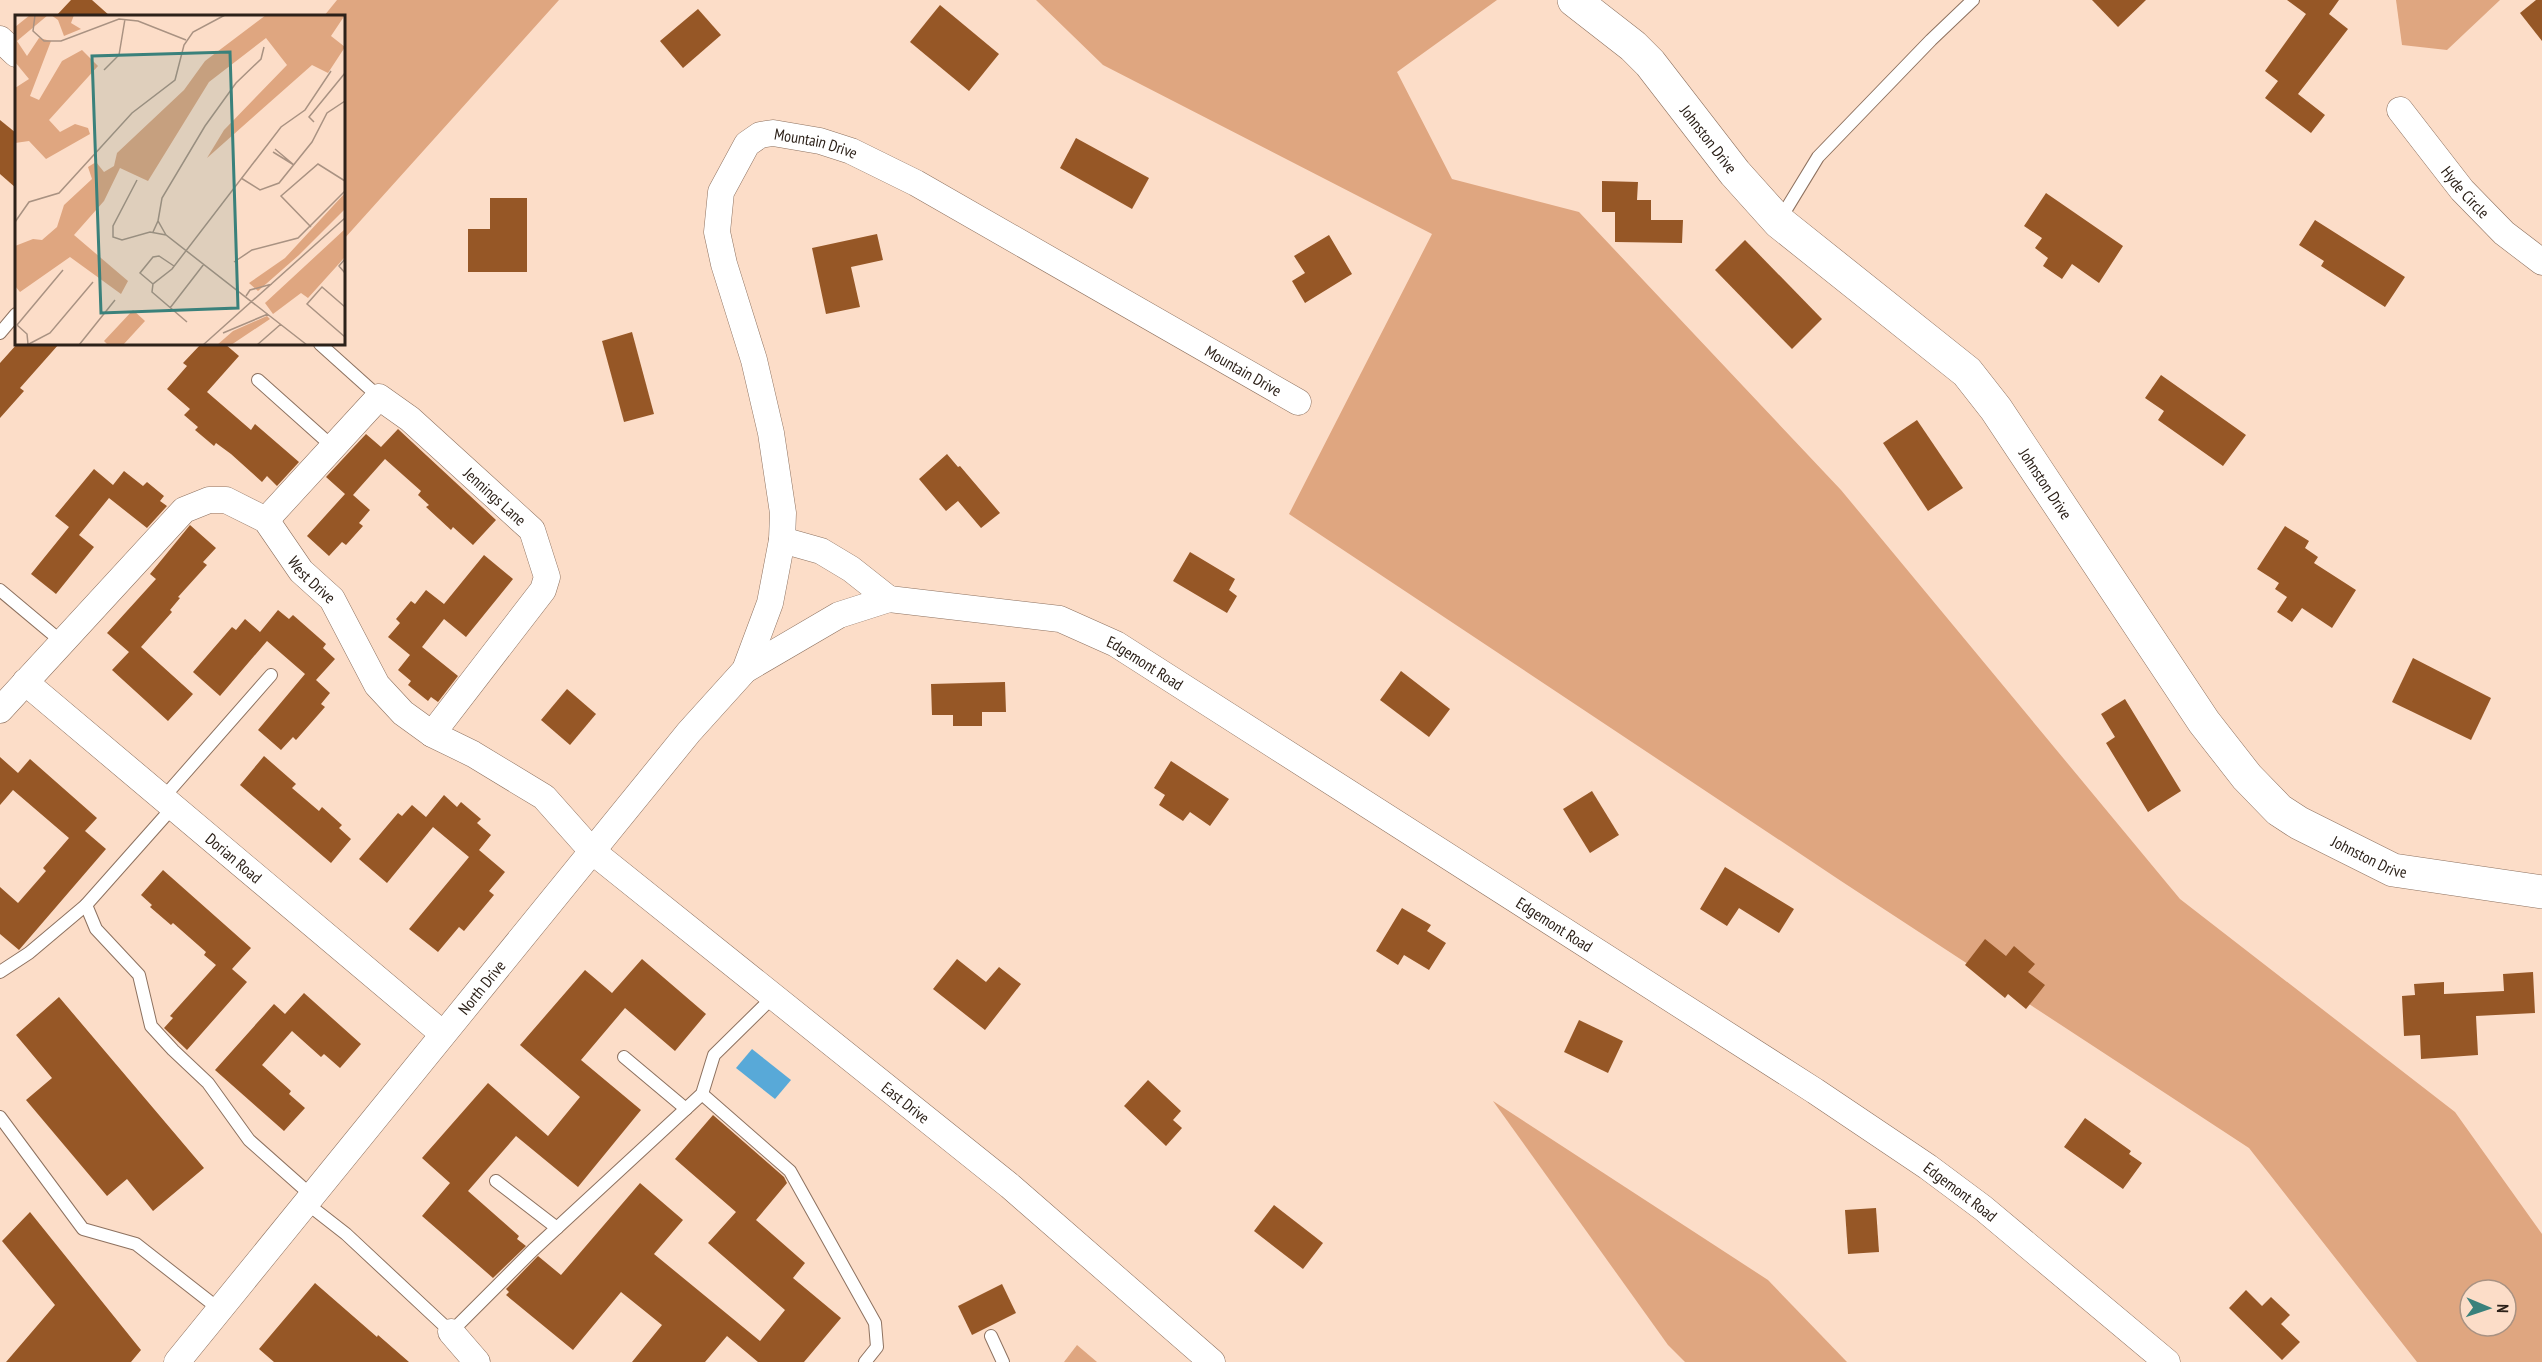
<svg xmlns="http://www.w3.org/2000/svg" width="2542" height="1362" font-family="'PT Sans Narrow',sans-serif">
	<rect width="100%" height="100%" fill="#fcddc8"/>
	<g fill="#dfa680" fill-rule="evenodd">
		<path d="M337,0h222l-215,239v-223h-20z"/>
		<path d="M1036,0h461l-100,72 55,107 127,33 262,278 339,409 275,213 87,122v128h-125l-168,-214 -408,-267 -552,-367 143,-280 -329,-169zM2470,1290h36v36h-36z"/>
		<path d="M2396,0h104l-53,50 -45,-5z"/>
		<path d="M1493,1101l275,179 79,82h-162l-17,-17z"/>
		<path d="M1077,1345l20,17h-33z"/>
	</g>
	<path fill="#58a9d8" d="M752,1049l39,31 -16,19 -39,-31z"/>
	<g fill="#965726">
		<path d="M71,0h21l18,16h-54z"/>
		<path d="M2092,0h54l-28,27z"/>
		<path d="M2287,0h52l-10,14 19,15 -50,65 27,21 -14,18 -46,-35 13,-17 -13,-10 41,-57z"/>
		<path d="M2536,0h6v41l-22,-28z"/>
		<path d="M940,5l59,49 -30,37 -59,-49z"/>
		<path d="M698,9l23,26 -38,33 -23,-27z"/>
		<path d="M0,120l16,13v55l-16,-14z"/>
		<path d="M1076,138l73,40 -17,31 -72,-41z"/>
		<path d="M1602,181l36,1 -1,18h14v20h32l-1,23 -67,-1v-30h-13z"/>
		<path d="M2046,193l77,53 -24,37 -27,-19 -10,15 -19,-13 5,-8 -13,-10 7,-10 -18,-12z"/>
		<path d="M490,198h37v74h-59v-43h22z"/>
		<path d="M2315,220l90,57 -20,30 -64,-41 3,-5 -25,-16z"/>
		<path d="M877,234l6,26 -32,7 9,40 -34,7 -14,-66z"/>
		<path d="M1329,235l23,39 -47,29 -13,-22 13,-8 -11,-17z"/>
		<path d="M1745,240l77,79 -30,30 -77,-79z"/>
		<path d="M632,332l22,82 -30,8 -22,-81z"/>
		<path d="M17,344h42l-39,44 4,3 -24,27v-55z"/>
		<path d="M201,344h24l14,12 -32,36 44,38 4,-6 44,38 -22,24 -10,-10 -5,6 -31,-28 -15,-11 -2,3 -19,-16 3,-3 -14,-12 6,-6 -23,-20 20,-23 -4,-3z"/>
		<path d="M2161,375l85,60 -23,31 -65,-46 6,-9 -19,-13z"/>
		<path d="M1917,420l46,68 -35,23 -45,-68z"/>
		<path d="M398,429l98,91 -23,25 -20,-18 -2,3 -25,-23 3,-2 -11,-10 3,-4 -36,-32 -32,36 17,15 -11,13 4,3 -17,19 -4,-3 -13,14 -22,-20 38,-42 -19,-17 40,-43 15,13z"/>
		<path d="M947,454l11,13 2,-1 40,47 -19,15 -23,-27 -12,10 -27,-32z"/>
		<path d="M94,469l19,16 11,-14 19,15 4,-4 17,14 -4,5 7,5 -20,22 -38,-30 -30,37 15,12 -38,47 -25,-20 38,-47 -14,-11z"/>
		<path d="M190,525l26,23 -13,14 4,3 -29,32 2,1 -10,12 2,2 -31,35 52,47 -25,27 -56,-51 17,-18 -22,-19 49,-54 -6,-5z"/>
		<path d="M2285,526l24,15 -4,7 13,9 -4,6 42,27 -24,38 -30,-20 -10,14 -15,-10 10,-15 -12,-8 4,-6 -22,-14z"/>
		<path d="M1190,552l45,27 -6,11 8,6 -10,17 -54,-32z"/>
		<path d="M484,555l29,24 -47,58 -22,-18 -22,28 36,29 -20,26 -7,-5 -3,4 -20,-16 3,-4 -13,-11 12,-15 -22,-18 12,-14 -4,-4 15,-18 4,3 11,-14 18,14z"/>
		<path d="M278,610l11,9 4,-4 33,29 -3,4 12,11 -19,21 14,13 -9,11 4,3 -29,33 -3,-3 -12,13 -23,-20 47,-56 -38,-33 -47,55 -27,-24 39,-45 4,3 9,-11 15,13z"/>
		<path d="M2413,658l78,40 -20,42 -79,-38z"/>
		<path d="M1401,671l49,38 -21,28 -49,-37z"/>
		<path d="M1005,682l1,30h-24v14h-29v-11h-21l-1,-31z"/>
		<path d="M567,689l29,25 -26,31 -29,-25z"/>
		<path d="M2125,699l56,92 -33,21 -42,-69 9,-6 -14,-23z"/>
		<path d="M264,756l32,28 -4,4 27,23 3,-4 20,18 -3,3 12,11 -20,24 -91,-78z"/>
		<path d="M0,757l18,16 12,-14 67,59 -12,13 21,18 -87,101 -19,-16v-47l18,16 28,-32 -3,-3 26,-30 -56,-48 -13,15z"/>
		<path d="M1171,761l58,38 -19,27 -20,-14 -7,9 -24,-16 6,-10 -11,-7z"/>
		<path d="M1592,791l27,44 -29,18 -27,-44z"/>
		<path d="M444,795l13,12 4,-5 20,17 -4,4 14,12 -12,15 26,22 -16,19 5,4 -30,36 -5,-4 -21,25 -29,-23 60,-72 -36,-30 -46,56 -28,-24 39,-46 4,3 10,-11 14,12z"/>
		<path d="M1725,867l69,42 -15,24 -40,-25 -12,18 -27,-17z"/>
		<path d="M163,870l88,78 -19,21 15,13 -60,68 -23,-22 9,-10 -3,-2 46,-51 -12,-10 2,-3 -33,-29 -2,2 -21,-18 2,-2 -11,-10z"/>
		<path d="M1402,908l29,17 -4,6 19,12 -17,27 -25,-15 -6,10 -22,-14z"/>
		<path d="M1985,939l21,17 8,-10 21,18 -7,8 17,13 -19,24 -18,-15 -3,4 -40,-33z"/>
		<path d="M642,959l64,55 -31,37 -50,-43 -44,52 60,50 -63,77 -62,-51 -48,55 51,45 -2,3 9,7 -33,32 -71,-62 28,-33 -28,-25 66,-75 60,53 32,-39 -60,-52 65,-75 27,23z"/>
		<path d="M957,959l29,23 13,-15 22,17 -36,46 -52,-41z"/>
		<path d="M2533,972l2,41 -59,3 2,39 -57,4 -1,-24 -16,1 -2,-40 13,-1 -1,-11 30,-2v12l60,-3 -1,-17z"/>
		<path d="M304,993l57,51 -21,24 -16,-14 -3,3 -29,-26 -30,34 29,26 -2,3 16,14 -21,23 -69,-61 59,-66 11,10z"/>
		<path d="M59,997l145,171 -51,43 -26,-32 -20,17 -81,-96 26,-22 -36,-43z"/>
		<path d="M1579,1020l44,21 -15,32 -44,-21z"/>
		<path d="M1148,1080l33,31 -8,9 9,8 -16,18 -42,-40z"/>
		<path d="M713,1115l71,62 3,6 -31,37 49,43 -12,15 48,40 -37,44h-46l-31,-26 -22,26h-73l30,-37 -41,-33 -48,58 -67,-55 3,-3 -3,-3 32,-33 23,19 79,-92 43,37 -29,34 106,87 25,-31 -77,-67 28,-31 -61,-53z"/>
		<path d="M2085,1118l46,33 -2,3 13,9 -19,26 -59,-42z"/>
		<path d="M1274,1205l49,38 -20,26 -49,-38z"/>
		<path d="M1876,1208l3,44 -31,2 -3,-44z"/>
		<path d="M30,1212l111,138 -10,12h-125l49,-57 -53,-64z"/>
		<path d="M315,1283l62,54 1,-2 31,27h-135l-15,-13z"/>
		<path d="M1002,1284l14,29 -44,22 -14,-29z"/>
		<path d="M2246,1290l16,16 9,-9 19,18 -9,9 19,18 -18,18 -53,-52z"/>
	</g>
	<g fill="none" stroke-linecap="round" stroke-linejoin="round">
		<g stroke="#8d715f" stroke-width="14">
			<g id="lane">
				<path d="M1779,221l39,-64 113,-117 42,-40"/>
				<path d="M0,333l16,-19"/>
				<path d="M320,344l59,53"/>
				<path d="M258,380l75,67"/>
				<path d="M0,590l62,52"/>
				<path d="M163,798l108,-123"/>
				<path d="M173,807l-87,98 10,24 43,46 12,51 22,24 35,33 41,57 62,55"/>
				<path d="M0,972l29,-19 57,-48"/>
				<path d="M624,1057l62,52"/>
				<path d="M702,1094l88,77 85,152 2,24 -12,15"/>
				<path d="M0,1117l83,112 53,15 83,65"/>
				<path d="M496,1181l61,47"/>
				<path d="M305,1202l41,32 105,98 82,-82 169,-156 12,-39 60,-59"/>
				<path d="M991,1336l12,26"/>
			</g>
		</g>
		<g stroke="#8d715f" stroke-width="27">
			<g id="street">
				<path d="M0,39l16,15"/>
				<path id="s1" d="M2400,110l62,80 42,43 38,29"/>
				<path id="s2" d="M266,520l113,-123 31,22 122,111 15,47 -4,13 -111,144"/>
				<path id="s3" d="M889,599l171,20 56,25 699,447 113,76 55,41 184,154"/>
				<path d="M745,670l94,-55 50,-16 -38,-30 -30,-18 -39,-11"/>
				<path id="s4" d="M25,682l418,352"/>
				<path id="s5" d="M0,710l184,-200 25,-10h17l40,20 35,51 31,28 45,86 26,28 29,21 41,20 71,43 48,54 418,335 202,176"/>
				<path d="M451,1332l26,30"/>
				<path id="s6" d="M177,1362l512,-630 56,-62 25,-67 12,-63 1,-27 -12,-80 -17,-73 -30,-96 -7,-32 4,-40 26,-48 13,-9 13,-2 47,8 31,10 65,32 382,219"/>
			</g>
		</g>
		<g stroke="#8d715f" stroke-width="34">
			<g id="secondary">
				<path id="s7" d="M1574,0l59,46 17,17 85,110 44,49 188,150 29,37 208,313 43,55 32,33 20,13 94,47 149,22"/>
			</g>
		</g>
		<use href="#lane" stroke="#fff" stroke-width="12"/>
		<use href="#street" stroke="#fff" stroke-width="26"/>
		<use href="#secondary" stroke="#fff" stroke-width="33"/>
	</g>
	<g text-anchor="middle" stroke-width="6" stroke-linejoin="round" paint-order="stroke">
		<g font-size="16" fill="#2c2119" stroke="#fcddc8">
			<text dy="6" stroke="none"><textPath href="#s7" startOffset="195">Johnston Drive</textPath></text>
			<text dy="6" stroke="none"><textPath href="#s6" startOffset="1515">Mountain Drive</textPath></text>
			<text dy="6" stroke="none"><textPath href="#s1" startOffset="105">Hyde Circle</textPath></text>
			<text dy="6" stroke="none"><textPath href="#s6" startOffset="2001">Mountain Drive</textPath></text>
			<text dy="6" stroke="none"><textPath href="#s7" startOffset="681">Johnston Drive</textPath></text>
			<text dy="6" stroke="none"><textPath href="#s2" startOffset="320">Jennings Lane</textPath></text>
			<text dy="6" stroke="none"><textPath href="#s5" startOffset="436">West Drive</textPath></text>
			<text dy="6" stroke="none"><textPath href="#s3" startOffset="268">Edgemont Road</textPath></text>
			<text dy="6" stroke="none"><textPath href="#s7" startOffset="1185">Johnston Drive</textPath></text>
			<text dy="6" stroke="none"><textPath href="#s4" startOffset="273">Dorian Road</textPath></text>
			<text dy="6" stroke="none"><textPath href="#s3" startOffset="754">Edgemont Road</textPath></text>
			<text dy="6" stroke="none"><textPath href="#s6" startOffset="483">North Drive</textPath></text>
			<text dy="6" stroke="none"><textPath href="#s5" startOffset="1238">East Drive</textPath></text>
			<text dy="6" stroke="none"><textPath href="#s3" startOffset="1240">Edgemont Road</textPath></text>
		</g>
	</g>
	<g transform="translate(15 15)">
		<rect width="330" height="330" fill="#fcddc8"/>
		<path d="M15,0h18l-31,26 10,15 12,-18 12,3 -21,55 9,4 23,-39 20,-11 16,16 -49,54 11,12 15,-8 13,4 2,6 -44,25 -17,-18 -14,2v-55l14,-9 -14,-17v-35zM36,0h23l-3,8 10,6 -17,7 -6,-16zM251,0h79l-14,21 14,11 -17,26 -16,-8 -105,93 17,-28 63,-65 -21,-27 -57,44 -61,99 -28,-13 -16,33 -30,34 54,46 -7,13 -51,-37 -50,35 -5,-6v-40l18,-7 9,1 15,-13 7,-22 28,-26 -4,-12 8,-5 8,10 10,-6 3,-13 67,-63 21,-29zM330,178v16l-46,46 -41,36 -9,-8 36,-25zM330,214v28l-37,41 -7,-5 -28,21 -8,-11zM118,295l12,11 -22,24h-15l-4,-4zM252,301l3,3 -39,26h-14l16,-14z" fill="#dfa680"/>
		<path fill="none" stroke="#a99282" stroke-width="1.5" d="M20,0l-2,16 11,10h17l58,-22 19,2 48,19M89,55l15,-15 6,-36M299,107l-5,-5 36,-44M260,134l19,16M258,137l21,13M226,163l19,12 19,-7 33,-41 15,-29 18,-12M122,165l-24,46v11l9,3 28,-8 16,3 141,110M143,206l4,-23 43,-72 31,-43 25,-24 3,-12M0,207l14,-20 30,-9 73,-80 43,-33 9,-35 9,-13 32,-17M296,212l-30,-31 37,-32 27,17M138,217l5,-11 8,14M330,244l-6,7 6,7M219,247l18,-12 46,-12 47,-47M138,269l-13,-11 13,-16 6,-1 15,10M231,281l4,-6 22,-6M330,292l-23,-20 -15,17 38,33M155,293l34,-44M172,307l-35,-30 1,-8 19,-15 109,-142 24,-17 26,-39M2,310l46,-55M2,310l10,9 1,10M208,318l45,-19M12,330l23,-12 43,-51M64,330l36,-45M188,330l142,-127M242,330l24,-21"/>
		<path fill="#3a817b" fill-opacity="0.15" stroke="#3a817b" stroke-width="3" d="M215,37l8,256 -137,5 -9,-257z"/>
		<rect width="330" height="330" fill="none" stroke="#2c2119" stroke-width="3"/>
	</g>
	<g transform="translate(2488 1308) rotate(92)"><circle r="28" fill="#fcddc8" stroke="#a99282" stroke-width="1.5"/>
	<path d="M0-4.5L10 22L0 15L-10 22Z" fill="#3a817b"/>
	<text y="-9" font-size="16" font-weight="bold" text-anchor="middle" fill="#2c2119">N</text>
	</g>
</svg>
